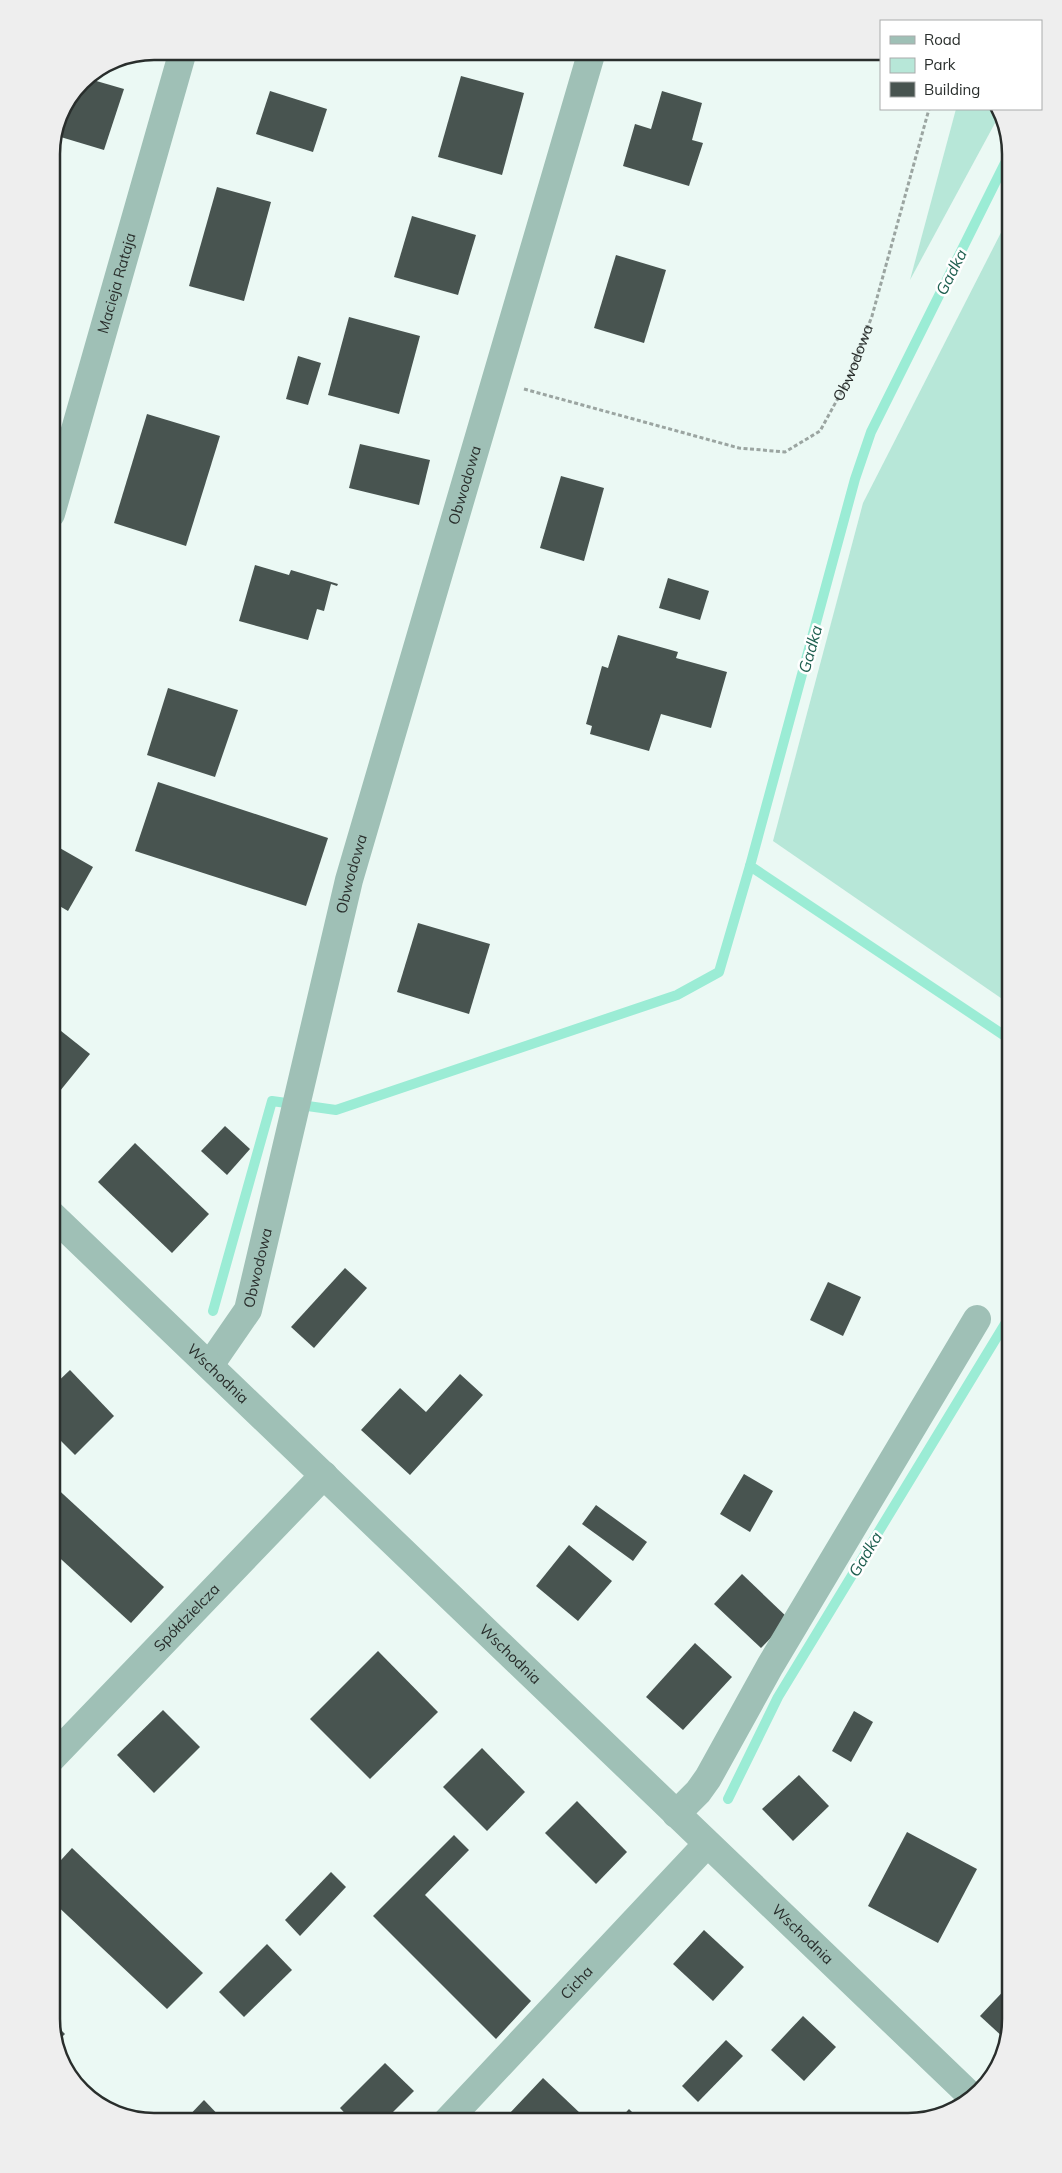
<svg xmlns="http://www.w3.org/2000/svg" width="1062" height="2173" font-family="Mulish,sans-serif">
	<rect width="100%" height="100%" fill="#ebf9f4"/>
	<g fill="#b7e7d8">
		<path d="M956,109h42l3,3 -91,168z"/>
		<path d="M1011,213v792l-238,-164 90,-338z"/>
	</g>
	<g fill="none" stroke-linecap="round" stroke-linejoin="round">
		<g stroke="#9becd5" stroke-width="10">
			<path d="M1010,153l-139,279 -16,47 -105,387 261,174"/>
			<path d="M213,1311l59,-210 64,9 341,-115 42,-23 31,-106"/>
			<path d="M728,1799l50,-102 233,-383"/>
		</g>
	</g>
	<g fill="#485450">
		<path d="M461,76l63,17 -22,82 -64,-18z"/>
		<path d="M86,78l38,11 -20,61 -50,-15 5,-20 23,-34z"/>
		<path d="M270,91l57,18 -14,43 -57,-18z"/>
		<path d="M662,91l40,12 -10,37 11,3 -14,43 -66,-20 12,-42 16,5z"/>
		<path d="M217,187l54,15 -27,99 -55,-15z"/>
		<path d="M412,216l64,19 -18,60 -64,-18z"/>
		<path d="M616,255l50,15 -22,73 -50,-15z"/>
		<path d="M349,317l71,19 -21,78 -71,-19z"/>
		<path d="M298,356l23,7 -13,42 -22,-6z"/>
		<path d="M147,414l73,22 -34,110 -72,-23z"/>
		<path d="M360,444l70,16 -11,45 -70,-17z"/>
		<path d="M561,476l43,12 -20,73 -44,-13z"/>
		<path d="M255,565l34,10 2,-5 47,14 -1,2 -6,-2 -7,27 -7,-2 -9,31 -69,-19z"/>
		<path d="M668,578l41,13 -9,29 -41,-12z"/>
		<path d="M618,635l60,17 -2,6 51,14 -16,56 -50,-14 -12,37 -59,-17 2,-8 -6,-2 16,-58 6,2z"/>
		<path d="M168,688l70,22 -23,67 -68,-22z"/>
		<path d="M158,782l170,56 -22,68 -171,-55z"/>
		<path d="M51,843l42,24 -25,44 -17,-10z"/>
		<path d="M418,923l72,21 -21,70 -72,-22z"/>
		<path d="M51,1023l39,31 -39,48z"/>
		<path d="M225,1126l25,23 -23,26 -26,-24z"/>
		<path d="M135,1143l74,71 -37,39 -74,-71z"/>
		<path d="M345,1268l22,20 -53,60 -23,-21z"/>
		<path d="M828,1282l33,15 -18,39 -33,-16z"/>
		<path d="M70,1370l44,46 -39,39 -24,-24v-43z"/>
		<path d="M460,1374l23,21 -73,80 -49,-45 39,-42 26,24z"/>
		<path d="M744,1474l29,17 -23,41 -30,-18z"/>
		<path d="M51,1483l113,104 -33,36 -80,-73z"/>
		<path d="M596,1505l51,37 -14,19 -51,-37z"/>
		<path d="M569,1545l43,36 -34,40 -42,-35z"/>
		<path d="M742,1574l47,45 -28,29 -47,-44z"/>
		<path d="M695,1643l37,34 -49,53 -37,-33z"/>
		<path d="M378,1651l60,61 -68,67 -60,-60z"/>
		<path d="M163,1710l37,37 -46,46 -37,-38z"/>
		<path d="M854,1711l19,11 -22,40 -19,-11z"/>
		<path d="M482,1748l43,44 -38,39 -44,-44z"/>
		<path d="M799,1775l30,31 -36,35 -31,-32z"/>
		<path d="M577,1801l50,51 -31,32 -51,-51z"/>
		<path d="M907,1832l70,37 -39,74 -70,-37z"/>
		<path d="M454,1835l15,15 -44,45 106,106 -35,38 -123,-123z"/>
		<path d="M72,1848l131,125 -36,36 -116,-109v-29z"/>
		<path d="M331,1872l15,15 -46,49 -15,-16z"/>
		<path d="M704,1930l40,37 -31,34 -40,-37z"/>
		<path d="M267,1944l25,26 -48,47 -25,-25z"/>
		<path d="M1011,1983v36l-6,20 -25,-23z"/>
		<path d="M803,2016l33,31 -32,34 -33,-31z"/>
		<path d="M52,2021l13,13 -9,9z"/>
		<path d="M726,2040l17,16 -45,46 -16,-16z"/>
		<path d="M385,2063l29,28 -31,31h-30l-13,-14z"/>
		<path d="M543,2078l38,36 -7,8h-59l-7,-7z"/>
		<path d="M204,2100l21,22h-42z"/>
		<path d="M629,2109l13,13h-25z"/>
	</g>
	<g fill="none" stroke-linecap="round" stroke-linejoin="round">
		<path stroke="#9ba5a1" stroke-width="3" stroke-dasharray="4 2.5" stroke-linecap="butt" id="s1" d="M524,389l215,59 46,4 35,-21 28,-51 24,-64 57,-207"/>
		<g stroke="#9fc0b6" stroke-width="28">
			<path id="s2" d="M51,514l132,-463"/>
			<path id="s3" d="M210,1365l38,-55 101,-430 243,-829"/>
			<path id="s4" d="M51,1759l273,-284"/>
			<path d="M676,1814l22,-22 10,-14 62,-112 207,-347"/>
			<path id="s5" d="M446,2122l261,-278"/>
		</g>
		<path stroke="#9fc0b6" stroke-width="28" id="s6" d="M51,1214l919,881"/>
	</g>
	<g text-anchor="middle" stroke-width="5" stroke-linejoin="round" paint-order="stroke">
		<g font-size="15" fill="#292e2c" stroke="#fff">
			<text dy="5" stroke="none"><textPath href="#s2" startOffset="240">Macieja Rataja</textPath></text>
			<text dy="5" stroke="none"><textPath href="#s1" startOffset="386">Obwodowa</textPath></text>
			<text dy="5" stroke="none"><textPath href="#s3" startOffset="920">Obwodowa</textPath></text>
			<text dy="5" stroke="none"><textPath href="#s3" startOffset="515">Obwodowa</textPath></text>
			<text dy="5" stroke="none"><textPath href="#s3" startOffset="110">Obwodowa</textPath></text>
			<text dy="5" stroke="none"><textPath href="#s6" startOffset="231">Wschodnia</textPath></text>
			<text dy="5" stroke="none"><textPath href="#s4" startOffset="196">Spółdzielcza</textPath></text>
			<text dy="5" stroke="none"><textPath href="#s6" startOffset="636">Wschodnia</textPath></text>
			<text dy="5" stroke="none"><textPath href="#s6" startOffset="1041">Wschodnia</textPath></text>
			<text dy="5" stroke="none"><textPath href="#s5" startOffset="191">Cicha</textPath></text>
		</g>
		<g font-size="16" font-style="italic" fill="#206051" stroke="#fff">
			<text transform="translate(951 272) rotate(-63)" y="6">Gadka</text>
			<text transform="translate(810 649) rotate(-74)" y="6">Gadka</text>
			<text transform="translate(865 1554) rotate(-59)" y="6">Gadka</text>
		</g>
	</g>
	<path d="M0 0H1062V2173H0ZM154 60H908A94 94 0 0 1 1002 154V2019A94 94 0 0 1 908 2113H154A94 94 0 0 1 60 2019V154A94 94 0 0 1 154 60Z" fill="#eee" fill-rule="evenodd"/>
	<path fill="none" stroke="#292e2c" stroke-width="2.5" d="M154 60H908A94 94 0 0 1 1002 154V2019A94 94 0 0 1 908 2113H154A94 94 0 0 1 60 2019V154A94 94 0 0 1 154 60Z"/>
	<rect x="880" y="20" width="162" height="90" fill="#ffffff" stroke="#a9abab"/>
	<rect x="890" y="36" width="25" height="8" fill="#9fc0b6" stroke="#a9abab"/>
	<text x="924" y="45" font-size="15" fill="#292e2c">Road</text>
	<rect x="890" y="58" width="25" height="15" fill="#b7e7d8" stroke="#a9abab"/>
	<text x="924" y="70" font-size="15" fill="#292e2c">Park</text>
	<rect x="890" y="82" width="25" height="15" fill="#485450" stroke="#a9abab"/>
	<text x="924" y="95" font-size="15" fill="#292e2c">Building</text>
</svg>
